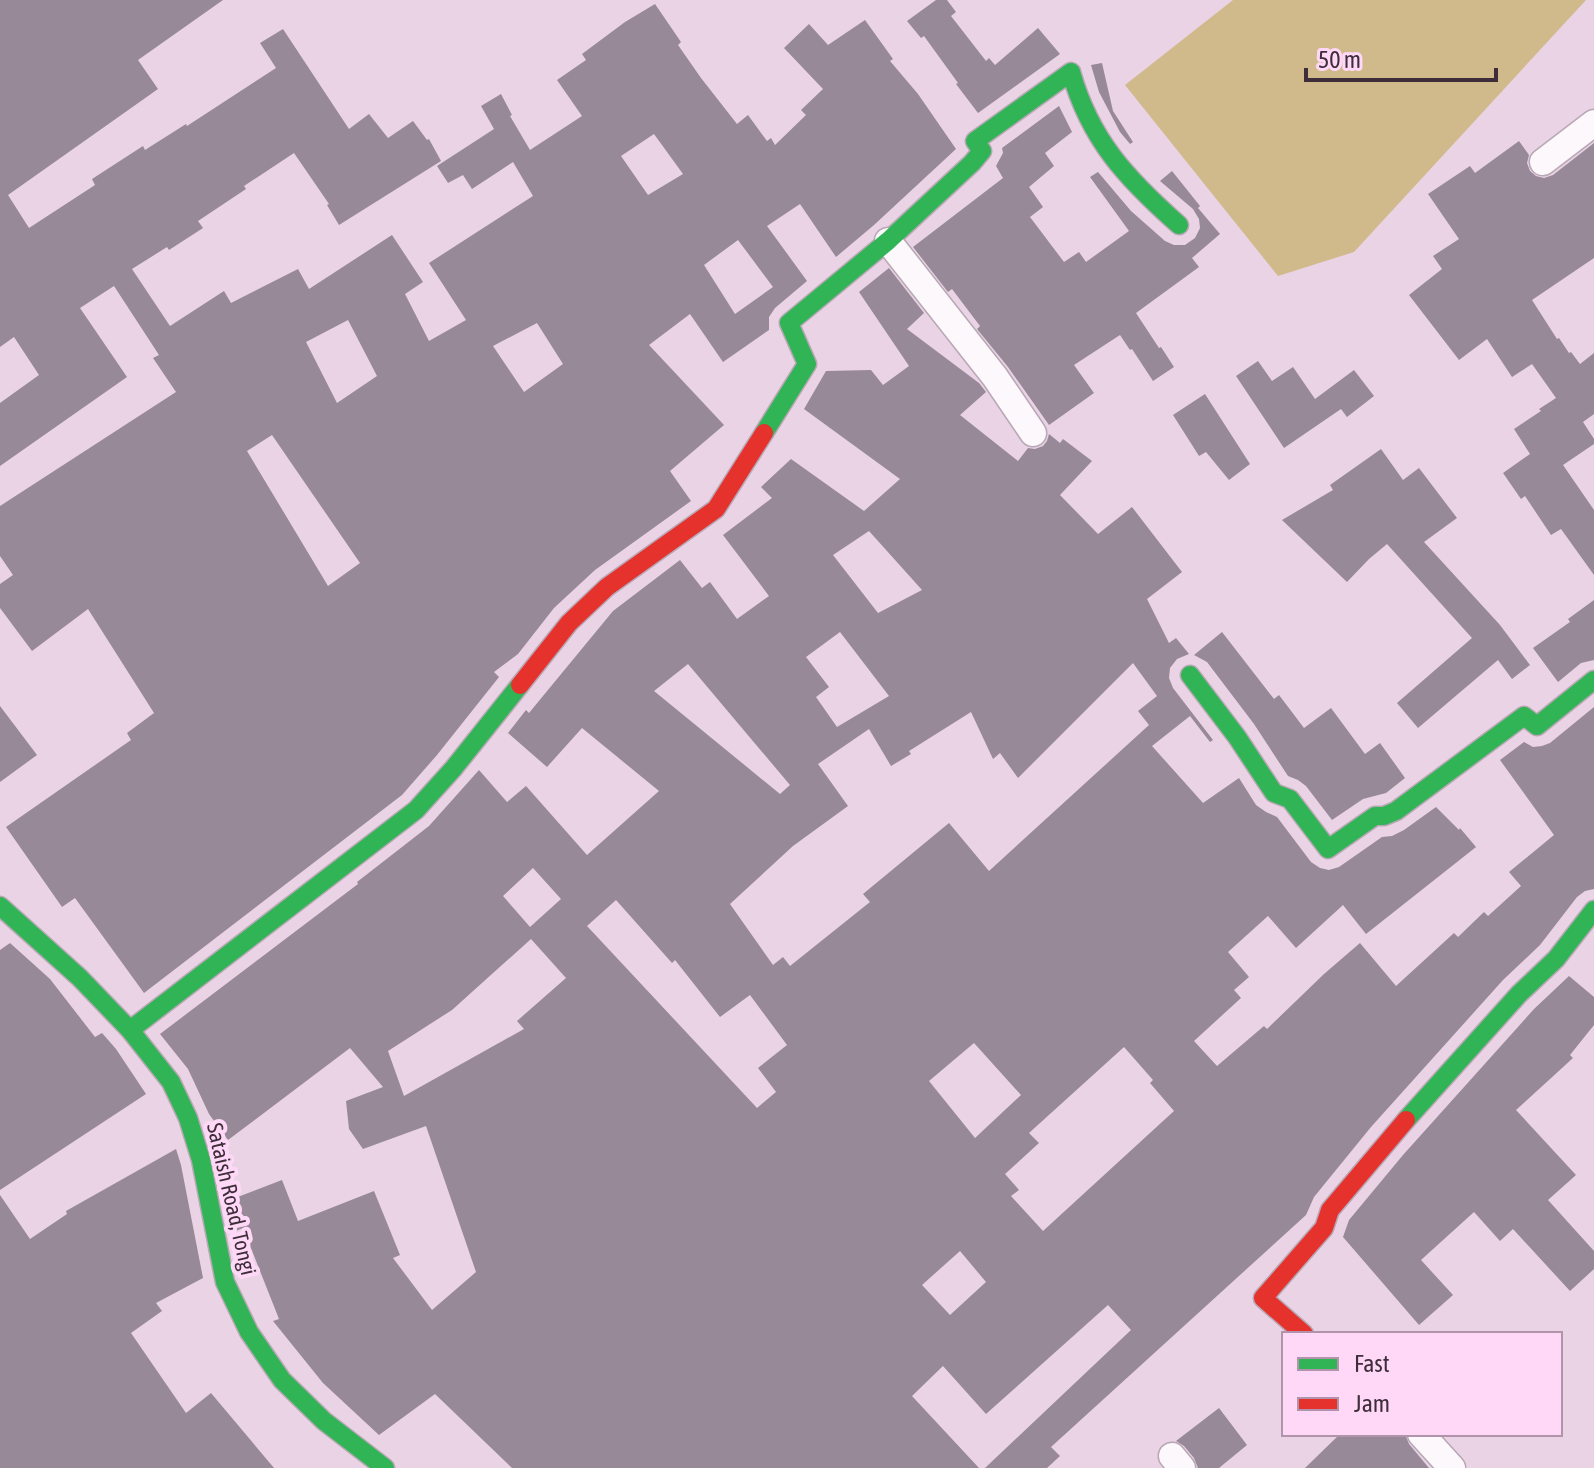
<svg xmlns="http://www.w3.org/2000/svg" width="1594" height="1468" font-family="'Asap Condensed',sans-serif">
	<rect width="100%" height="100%" fill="#e9d3e4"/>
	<path fill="#d0ba8c" d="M1233,0h353l-232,252 -76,24 -153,-191z"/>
	<g fill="#978997" fill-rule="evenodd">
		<path d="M0,0h223l-85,60 20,29 -150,106 21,33 66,-43 -3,-6 51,-33 2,4 41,-26 1,2 89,-58 -16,-25 23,-14 66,100 20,-15 19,24 25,-17 14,19 2,-1 12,22 -102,64 -12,-20 2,-1 -35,-51 -50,33 2,3 -48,32 5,7 -34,22 -2,-3 -35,22 38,57 54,-35 7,12 67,-34 11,20 83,-54 31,47 -18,12 24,47 37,-21 -37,-57 104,-67 -20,-34 -41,27 -9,-14 -15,8 -11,-17 57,-37 -13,-23 20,-12 11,21 -2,1 20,34 52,-34 -25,-36 29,-20 -4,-6 43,-32 30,-18 26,38 -3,3 23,33 36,46 11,-9 19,26 4,-3 4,7 31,-30 -5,-5 22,-21 -39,-41 25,-24 19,21 37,-25 28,39 -3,2 28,33 38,55 -82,76 -38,32 -36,-53 -33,22 40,55 -32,27 -6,9v13l-46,32 -33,-48 -41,31 75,80 -54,46 21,30 -96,69 -41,38 -36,46 -24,18 5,5 -62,78 -35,40 -258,198 -69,-95 -13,9 -56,-80 125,-87 -4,-7 27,-20 -66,-104 -56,42 -32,-43v-24l13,-9 -13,-19v-50l176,-114 -23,-34 6,-3 -45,-69 -34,22 47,69 -127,89v-63l39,-28 -25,-38 -14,10zM654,134l29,40 -35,21 -27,-39zM738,240l35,47 -38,27 -31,-49zM348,320l29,56 -40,27 -31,-61zM537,323l26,41 -39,28 -31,-46zM272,435l88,128 -32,23 -81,-135z"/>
		<path d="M936,0h11l9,12 -5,4 35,45 3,-3 6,7 43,-37 22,26 -82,59 -22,-29 2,-1 -34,-47 -3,2 -14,-17z"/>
		<path d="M1102,63l11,48 20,31 -3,2 -10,-12 -21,-40 -8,-27z"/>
		<path d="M1059,106l13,26 -27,21 9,13 -25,21 14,20 -13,10 34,45 15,-10 7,10 43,-31 -39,-54 8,-5 33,39 34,30 9,4h11l10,-7 5,-10 -1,-9 -6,-10 -33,-28 12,-10 28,35 -2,2 22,26 -28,24 7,9 -63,46 23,35 2,-1 13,20 -21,14 -21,-32 -2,1 -10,-15 -46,30 20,28 -45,32 -41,-58 -31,-38 3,-3 -28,-37 -4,3 -35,-45 90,-69 -7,-12 7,-13 -1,-5z"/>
		<path d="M1519,141l10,14 -2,8 3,8 6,5 8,2 9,-3 41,-32v115l-62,42 25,39 2,-1 10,15 2,-1 9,12 14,-11v61l-11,8 11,17v5l-31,21 31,45v65l-33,-46 -10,6 -26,-39 -4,3 -18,-26 27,-19 -16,-25 27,-18 -2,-2 17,-11 -24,-34 -20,13 -25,-38 -28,21 -50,-65 33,-26 -9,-13 26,-17 -31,-45 42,-28 5,7z"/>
		<path d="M889,268l35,45 -17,16 72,54 7,9 -26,23 58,46 10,-13 7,1 8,-3 4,-5 2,-7 11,9 3,-4 29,22 -32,34 38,39 34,-27 50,65 -35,27 22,44 7,-5 13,16 -12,5 -7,9 -1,10 4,10 40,52 -3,2 -20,-26 -38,30 51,57 36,-25 17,27 10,7 11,5 34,45 9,6 9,2 10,-3 43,-30 10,-1 12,-6 32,-23 23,23 1,-2 16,19 -110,87 -23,-29 -47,43 -28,-32 -40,36 21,25 -15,13 7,8 -47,43 23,25 47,-40 3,3 57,-55 36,-31 36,43 58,-53 4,4 26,-25 4,4 33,-30 -12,-14 45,-37 -54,-75 24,-18 9,5 9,-1 8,-3 44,-36v182l-9,2 -8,6 -37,48 -37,35 -132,147 -57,70 -8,18 -255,232 9,9 -13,12h-62l146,-138 -23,-25 -122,109 -43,-48 -31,30 67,72h-467l-77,-74 -56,41 -56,-52 -50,-62 6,-2 -36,-91 -7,3 -6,-31 52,-20 16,41 76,-30 26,64 -7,3 39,52 44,-38 -50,-146 -63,23 -14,-20 -3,-28 37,-14 -33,-39 -122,92 -19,-26 -21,-45 -28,-35 198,-150 -1,-2 72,-56 50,-56 28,32 19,-16 61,69 72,-64 -77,-63 -35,39 -39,-34 18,-23 3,3 84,-102 67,-51 22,28 8,-6 27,37 32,-23 -46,-61 49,-37 -11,-11 30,-28 73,52 36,-32 -96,-70 22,-38 45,-1 12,15 26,-19 -50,-74zM869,531l53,59 -44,23 -45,-58zM840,632l49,64 -52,31 -21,-30 13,-10 -23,-30zM1133,663l24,33 -19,15 11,14 -160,146 -40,-48 -86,71 7,8 -80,64 -7,-9 -10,8 -43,-61 63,-58 55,-40 -30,-42 51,-35 22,37 20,-12 -2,-3 62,-39 22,47 7,-6 18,25zM688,664l102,121 -10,9 -126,-103zM533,868l28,31 -31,28 -27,-31zM616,900l56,63 3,-3 45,57 30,-22 37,50 -29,23 18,24 -19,16 -170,-182zM531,939l35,39 -49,43 7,8 -120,67 -16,-45 64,-41zM974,1043l47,52 -46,43 -46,-57zM1124,1047l29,33 -3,3 24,28 -131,120 -32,-35 8,-6 -14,-16 34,-31 -10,-10zM960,1251l26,31 -36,33 -28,-30z"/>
		<path d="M1258,361l14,20 21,-14 22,32 39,-29 20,26 -27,21 -6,-8 -57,39 -48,-72z"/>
		<path d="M1205,394l45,70 -21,16 -23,-28 -7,4 -26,-41z"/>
		<path d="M1381,449l22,31 16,-12 38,50 -33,24 76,83 30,40 -18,14 -14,-19 -80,68 -21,-25 75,-65 -85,-94 -18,15 -22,23 -65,-62 51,-30 -3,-5z"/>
		<path d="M1594,600v60l-13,3 -23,19 -25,-34 37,-26 -2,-3z"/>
		<path d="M1222,632l52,67 5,-4 25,33 27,-20 34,46 15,-11 25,35 -19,15 -23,6 -31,21 -26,-34 -8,-6 -10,-4 -34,-52 -47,-62 -13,-7z"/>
		<path d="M0,706l37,49 -37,27z"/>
		<path d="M10,943l40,36 45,58 7,-4 14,16 30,45 -146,96v-240z"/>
		<path d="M1569,976l25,21v28l-24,30 3,3 -57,52 60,65 -28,25 46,51v18l-24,22 -57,-62 -13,12 -26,-29 -53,48 32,35 -34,30 -76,-88 6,-17 54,-65 131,-146z"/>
		<path d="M176,1149l5,16 22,113 -47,25 6,8 -31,22 55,80 25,-20 63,75h-274v-273l30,44 37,-25 -1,-3z"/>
		<path d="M1219,1408l28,37 -28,23h-21l-4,-10 -10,-12 -8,-5z"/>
		<path d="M1340,1434h65l4,10 20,24h-124z"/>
	</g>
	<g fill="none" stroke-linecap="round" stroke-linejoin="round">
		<g stroke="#b8a7b5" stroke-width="29">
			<g id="street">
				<path d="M1543,162l51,-39"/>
				<path d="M888,241l107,136 38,56"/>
				<path d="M1421,1434l31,34"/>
				<path d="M1172,1456l10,12"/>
			</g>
		</g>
		<g stroke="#b8a7b5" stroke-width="21">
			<g id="fast">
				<path d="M764,433l43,-69 -18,-41 99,-82 84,-78 10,-12 -7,-10 96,-69c19,68 56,107 108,153"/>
				<path d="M1190,675l47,62 37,56 16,6 38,50 47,-33h9l12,-5 128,-95 13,10 57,-46"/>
				<path d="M0,906l80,72 50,52 41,52 17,36 13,42 24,122 24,50 33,48 42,41 61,47"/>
				<path d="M130,1030l286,-220 37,-41 67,-84"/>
				<path d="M1406,1120l113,-126 37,-35 38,-49"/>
			</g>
		</g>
		<g stroke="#b8a7b5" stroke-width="21">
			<g id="jam">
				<path d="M520,685l49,-62 38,-36 109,-78 48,-76"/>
				<path d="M1304,1334l-41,-36 61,-70 6,-18 76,-90"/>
			</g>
		</g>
		<use href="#street" stroke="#fcf8fb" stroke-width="26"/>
		<use href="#fast" stroke="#30b455" stroke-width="18"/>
		<use href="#jam" stroke="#e5322d" stroke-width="18"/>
	</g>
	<g text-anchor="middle" stroke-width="8" stroke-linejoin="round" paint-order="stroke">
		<g font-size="22" fill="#3d2e3a" stroke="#ffd8f8">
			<text transform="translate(232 1199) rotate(77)" y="8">Sataish Road, Tongi</text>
		</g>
	</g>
	<rect x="1282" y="1332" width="280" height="104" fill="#ffd8f8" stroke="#b194ac" stroke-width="2"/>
	<rect x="1298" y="1358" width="40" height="12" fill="#30b455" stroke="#b194ac" stroke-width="2"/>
	<text x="1354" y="1372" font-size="24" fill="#3d2e3a">Fast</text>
	<rect x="1298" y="1398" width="40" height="12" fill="#e5322d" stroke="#b194ac" stroke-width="2"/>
	<text x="1354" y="1412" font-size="24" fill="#3d2e3a">Jam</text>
	<path d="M1306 68v12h190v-12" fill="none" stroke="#3d2e3a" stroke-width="4"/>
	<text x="1318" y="68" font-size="24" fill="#3d2e3a" stroke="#ffd8f8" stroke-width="6" paint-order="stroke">50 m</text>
</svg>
